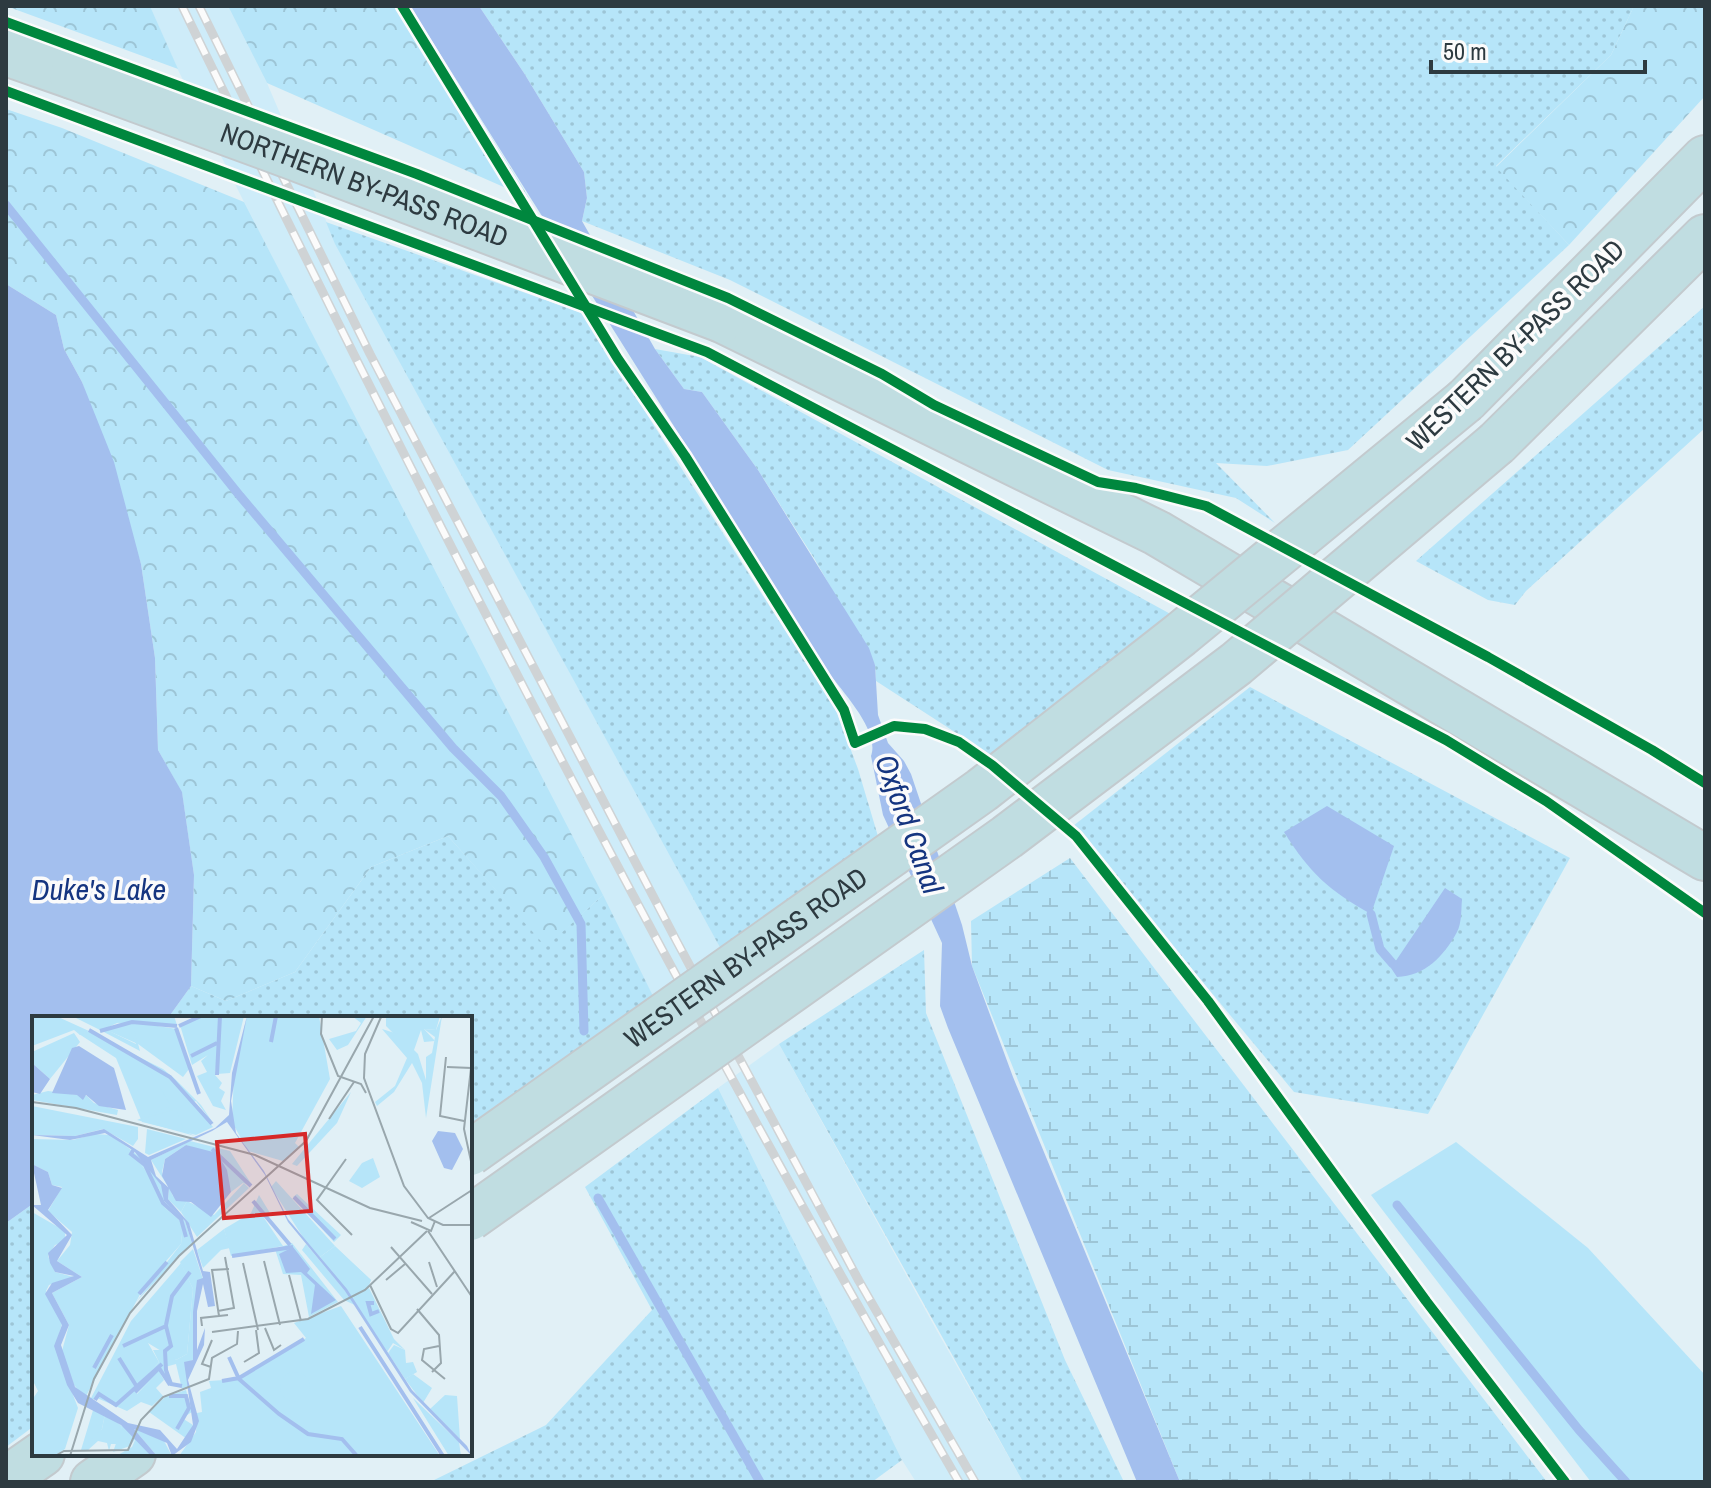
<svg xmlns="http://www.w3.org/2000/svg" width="1711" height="1488" font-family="'Archivo Narrow',sans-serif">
	<defs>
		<pattern id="grass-dots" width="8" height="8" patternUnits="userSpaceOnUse" patternTransform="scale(2)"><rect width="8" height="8" fill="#b6e5f9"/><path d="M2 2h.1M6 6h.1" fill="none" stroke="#9dc5d6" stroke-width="1.8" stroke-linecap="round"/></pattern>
		<pattern id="forest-crowns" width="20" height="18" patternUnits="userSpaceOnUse" patternTransform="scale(2)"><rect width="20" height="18" fill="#b6e5f9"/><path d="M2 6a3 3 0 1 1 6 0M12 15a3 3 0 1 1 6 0" fill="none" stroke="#9dc5d6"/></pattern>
		<pattern id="wetland-marsh" width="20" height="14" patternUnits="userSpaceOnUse" patternTransform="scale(2)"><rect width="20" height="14" fill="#b6e5f9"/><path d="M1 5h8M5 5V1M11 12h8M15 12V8" fill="none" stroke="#9dc5d6"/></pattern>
	</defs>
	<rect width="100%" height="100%" fill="#e1f0f6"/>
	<g fill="#ceecf9">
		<path d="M150,6h78l39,77 69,161 387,709 -68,47 -411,-798 -66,-132z"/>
		<path d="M779,1044l158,287 86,151h-107l-14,-22 -184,-372z"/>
	</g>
	<g fill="url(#grass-dots)">
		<path d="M479,6h1155l-23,49 -115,111 73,79 -221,205 -81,16 -51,-3 59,60 -39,-25 -128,-28 -378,-190 -148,-59 5,-23 -3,-26 -60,-99z"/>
		<path d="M326,222l256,91 254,397 22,59 22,74 -157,110 -388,-709z"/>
		<path d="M1705,306v122l-179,163 -11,14 -27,-5 -72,-39z"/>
		<path d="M655,349l45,8 476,260 -178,143 -122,-79 -1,-16 -61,-107 -56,-88 -56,-78 -18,-3z"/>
		<path d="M1250,687l320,171 -142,256 -134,-22 -221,-266z"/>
		<path d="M448,836l98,110 57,-51 52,105 -185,131v-113h-302l23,-32 35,15 69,-29 76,-105z"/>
		<path d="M924,950l2,63 139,347 59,122h-101l-244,-438z"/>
		<path d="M718,1088l184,372 -30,22h-442l116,-57 106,-115 -67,-123z"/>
		<path d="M34,1203v223l-28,21v-224z"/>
	</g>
	<g fill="url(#forest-crowns)">
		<path d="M6,6h144l28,63z"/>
		<path d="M228,6h182l119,192 -262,-115z"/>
		<path d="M1634,6h71v90l-136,149 -73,-78 115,-112z"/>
		<path d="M6,109l56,19 182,74 359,693 -57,52 -98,-111 -77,31 -76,105 -69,29 -35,-15 3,-111 -12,-82 -24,-43 -3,-92 -14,-94 -59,-182 -18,-33 -8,-34 -50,-31z"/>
	</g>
	<path fill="url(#wetland-marsh)" d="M1070,858l477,624h-367l-208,-516 -1,-45z"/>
	<path fill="#b6e5f9" d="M1456,1142l132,106 117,127v107h-114l-220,-287z"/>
	<g fill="#a3bfee">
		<path d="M410,6h69l45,67 60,99 3,26 -5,23 73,128 29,40 18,3 56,78 111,178 6,17 3,50 10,28 16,18 7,13 51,151 10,41 41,111 167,405h-43l-189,-454 -8,-22 2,-63 -59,-128 -12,-59c9,-25 -27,-62 -42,-83z"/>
		<path d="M6,284l50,31 8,34 18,33 32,80 27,102 14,94 3,92 24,42 12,83 -3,111 -23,32h-134v185l-28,20z"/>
		<path d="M1327,806l67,40 -23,68c-42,-23 -62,-42 -87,-82z"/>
		<path d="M1445,888l17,11c-1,11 0,23 -5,33 -13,24 -32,44 -60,45l-6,-9z"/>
	</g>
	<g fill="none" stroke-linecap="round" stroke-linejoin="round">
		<g stroke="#a3bfee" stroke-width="9">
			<path d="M6,205l234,291 213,252 48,48 43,61 37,67 3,107"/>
			<path d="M1371,914l9,35 13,15"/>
			<path d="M598,1198l162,284"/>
			<path d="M1397,1205l182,225 47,52"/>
		</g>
		<g stroke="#c3cace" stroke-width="48">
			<g id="highway">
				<path d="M6,53l66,23"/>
				<path d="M722,320l435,213 548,325"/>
				<path d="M1466,400l239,-242"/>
				<path d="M1497,443l208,-206"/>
				<path d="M6,1479l36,-25"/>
				<path d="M93,1482l40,-28"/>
			</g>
		</g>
		<use href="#highway" stroke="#c0dde1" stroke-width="44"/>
		<g stroke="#cfd3d5" stroke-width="9">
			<g id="rail">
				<path d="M182,6c243,500 498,995 777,1476"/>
				<path d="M199,6l171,348 306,586 183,341 116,201"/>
			</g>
		</g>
		<use href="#rail" stroke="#fbfbfb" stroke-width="6" stroke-dasharray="18" stroke-linecap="butt"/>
		<g stroke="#c3cace" stroke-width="48" stroke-linecap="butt">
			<g id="highway-bridge">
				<path id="s1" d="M72,76l218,80 432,164"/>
				<path id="s2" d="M470,1153l512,-363 198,-155 286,-235"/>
				<path d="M470,1218l537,-381 229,-173 261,-221"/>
			</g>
		</g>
		<use href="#highway-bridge" stroke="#c0dde1" stroke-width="44"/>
		<g stroke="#fbfbfb" stroke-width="15">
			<g id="cycleway">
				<path d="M402,6l216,353 67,97 159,254 11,33 39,-17 31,3 34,13 33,23 84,71 132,165 218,300 139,181"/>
				<path d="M6,22l411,152 311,124 154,76 52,31 164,77 38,6 70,18 282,151 164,93 53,33"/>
				<path d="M6,91l701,261 739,388 100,61 159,112"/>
			</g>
		</g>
		<use href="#cycleway" stroke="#00873e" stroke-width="10"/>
	</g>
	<g text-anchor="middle" stroke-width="7" stroke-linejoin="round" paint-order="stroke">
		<g font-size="28" fill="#2d3a40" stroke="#fbfbfb">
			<text dy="10" stroke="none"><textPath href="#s1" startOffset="312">NORTHERN BY-PASS ROAD</textPath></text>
			<text transform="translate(1515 345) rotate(-44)" y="10">WESTERN BY-PASS ROAD</text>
			<text dy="10" stroke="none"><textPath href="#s2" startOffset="338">WESTERN BY-PASS ROAD</textPath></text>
		</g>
		<g font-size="30" font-style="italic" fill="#153580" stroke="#fbfbfb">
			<text transform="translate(909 824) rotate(70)" y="10">Oxford Canal</text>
			<text x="99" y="900">Duke's Lake</text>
		</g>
	</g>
	<g transform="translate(32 1016)">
		<rect width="440" height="440" fill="#e1f0f6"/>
		<path d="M40,0h49l1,5 -22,9zM169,0h43l-14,57 -13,1 1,-32 -29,13 -9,-30zM215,0h72l11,63 -35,64 4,4 -16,14 -35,-10 -16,-29 2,-49zM320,0h15l-19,29 -11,5 -8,-11 27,-8 5,-8zM354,0h54l-4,14 -12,-1 11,12 -11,1 -3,-12 -8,23 -27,-27zM100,6l45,7 12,40 -6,8 -45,-33 -34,-15zM57,15l88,52 36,44 -17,8 -54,-13 -26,-64 -37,-24zM319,76l-14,31 -40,43 -5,-2zM0,90l106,21v12l-5,7 -30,-17 -28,7 -43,-1zM115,113l39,10 -37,16 -4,-2zM63,118l15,1 20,14 29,40 6,19 18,15 -2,21 -36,41 -60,113 -11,-13 -12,-34 7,-26 -17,-32 30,-16 -25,-16 13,-16 2,-13 -24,-21 14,-24 -10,-2 -4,-13 -16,-8v-25l41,1zM212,167l5,5 -52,49 -16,-25 6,-11 27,14zM227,179l11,18 -6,5 19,28 -52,10 -7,-27 27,-16zM0,196l33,19v11l-10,3 -7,11 7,16 19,5 -25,8 -3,6 16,33 -7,23 23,61 -13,41 -11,7h-22v-56l6,-9 -6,-12zM149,247l12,26 -6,65 -11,6 -28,-17 11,19 -25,28 3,4 22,-23 5,9 -8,8 7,8 -11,10 -11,-4 -14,9 -30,-13 -7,2 41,-79zM337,272l25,51 11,11 -12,-7 -6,9 -35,-53zM309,290l99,150h-261l17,-24 1,-19 5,-1 -2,-20 11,-4 -2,-7 30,-2 67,-41 -12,-15zM154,374l6,22 -10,6 11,7 -6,14 -38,-27 17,-16zM381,382l46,44 2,14h-12zM62,391l11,7 -3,15 -14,21h-7zM90,410l15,11 14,19h-35l16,-9 4,-9 -6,8 -17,6z" fill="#b6e5f9"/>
		<path d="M0,0h24l33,15 -9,4 -6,-5 -42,16zM69,0l4,9 15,-3 1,-6h53l3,9 -45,-4 8,30 -40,-21zM84,7l12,1 8,20 -31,-15zM410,0l-16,102 -4,-35 -10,-20 -18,29 -17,14 -2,-4 20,-16 12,-28 -25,-29 16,5 20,20 8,26v-23l6,-4 3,-16 -11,-8 12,1zM42,17l6,9 -30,37 -18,-16v-11zM95,35l36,18 12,10 26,26 14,21 -19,-25 -20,8 8,22 11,5 -58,-16 34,-14 -26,-43zM141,94l10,20 -38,-10v-2zM16,75l39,5 7,7 24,7 -1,5 -85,-15v-5zM158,125l40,10 22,34 -9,-2 -12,9 -10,-34 -35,-13 -21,14 -3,13 11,24 14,5 -6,11 -13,-13 1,-11 -18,-28zM98,133l18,15 16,26v11l21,20 7,22 -56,59 45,-58 2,-21 -18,-15 -6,-19zM192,213l6,19 -9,2 -18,18 -6,-18zM274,228l41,49 -27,-36 15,-11 36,34 -9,26 26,45 -31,-45 -13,-6 -42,-50zM161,233l10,30 -6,4 -4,77 -8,3 3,23 -6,3 -6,-25 -11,3 8,19 -14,-14 -23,22 -3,-4 26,-28 -10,-20 4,8h14l9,10 11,-6 6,-65 -13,-27zM362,329l11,5 1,13 7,-1 4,10 -12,7 -17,-26zM413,379l12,1 3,43 -30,-30zM73,398l17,12 -3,18h-8l-2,7 -2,-8 -9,-2 -10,9v-8l14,-13zM101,412l31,13 8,15h-15z" fill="#b6e5f9" fill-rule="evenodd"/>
		<path d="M187,26l-4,33 7,8 -3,5 6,4 -4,9 5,9 -13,-4 -16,-30 10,-4 -6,-11 7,-6 -16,10 -3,-10zM244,165l59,65 -15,11 -14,-15 -35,-55z" fill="#b6e5f9"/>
		<path d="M341,142l7,19 -18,11 -13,-7 13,-18zM265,178l44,41 -7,7 -41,-45zM260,227l46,59 -29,15 -8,-42 -18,-1 -8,-25zM307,235l32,29 -20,18 -25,-34zM248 371a15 15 0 1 1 30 0a15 15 0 1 1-30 0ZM381,358l19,14 -9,15 -18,-24z" fill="#b6e5f9"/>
		<path d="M215,0l-16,85 5,32 28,38 24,48 59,70 65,101 55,56 5,10 -62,-64 -65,-101 -57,-69 -23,-47 -38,-53 -15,9 -61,29 5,16 13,12 -1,11 21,24 14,48 7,1 5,34 -7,1 -5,-23 -6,27v39l8,-22 -1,17 -16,35 11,41 -8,21 -19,14 -5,-13 -33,-14 23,27h-6l-30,-31 -43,-22 -11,-18 -13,-39 8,-21 -17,-31 7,-11 22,-7 -19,-4 -5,-9 -2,-10 19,-18 -35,-30h9l-9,-41 16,8 4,13 10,3 -14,22 24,25 -15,26 25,16 -30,16 17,32 -8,20 14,42 53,36 32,7 17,19 16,-24 -9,-63 9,-2v-48l4,-32 6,-2 -18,-57 -21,-20 -3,-16 -27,-34 -29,-18 -35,7 -38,-5 43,1 29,-7 44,28 67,-29 14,-13 3,-42zM47,30l35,22 12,42 -27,-4 -13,-11 -3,5 -6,-5 -25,-2 20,-45zM0,47l18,16 -10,15 -8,-2zM406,115l17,2 8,16 -11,21 -8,-2 -12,-27zM154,129l31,8 10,17 4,22 -20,25 -20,-15 -15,-1 -14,-25 3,-17zM261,231l17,22 -3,4 29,27 -25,14 4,-29 -14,-13 -15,1 -7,-19z" fill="#a3bfee"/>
		<path fill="none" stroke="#a3bfee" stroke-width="4" d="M147,10l22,-10M144,12l23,66M57,14l81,47 42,47M68,15l32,-9 45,4M239,26l5,-26M159,40l26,-13M185,59l3,-59M102,133l-3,5 14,11 18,38 18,16 5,18M180,133l39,37M262,181l41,42M221,185l37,44M200,240l61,-9M107,278l28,-32M342,287h-6l3,11 8,-3M134,309l6,-29 18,-24M328,311l83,129M91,330l43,-20 5,20 -6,5 1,19 5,14 11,2M197,341l10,22 40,35 29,20 34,5 15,17M87,342l18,29M62,352l18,-33M190,365l17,-3 65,-39M103,376l24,-24 11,17M137,380h17l3,12 -12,21M63,384l4,-6 17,11 46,-41"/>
		<path fill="none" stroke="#99a7ad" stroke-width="2" d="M290,0l-1,18 17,42 23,8 5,9M349,1l-16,37 -1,24 40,108 24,32 15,7h29M414,41l-6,59 24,5M415,51l24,1 -7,61 8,37M0,86l44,6 179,47 115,53 52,13M297,103l25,-37M314,143l-29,41 35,35M397,202l43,-28M379,206l20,9 4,-10M396,215l44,66M359,231l41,47M232,245l16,64M397,246l8,25M211,247l15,67M257,259l12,46M354,264l19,-16M338,269l21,44 7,4 57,-62M385,293l22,26 2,28 -9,9M186,295l16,-3 -9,-51M187,300l-7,-46 17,-1M170,310l-1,-8 27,-3M233,312l9,22 7,-5M180,316l96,-13 57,-29 62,-59M407,330l-15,3 -2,11 23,19M212,346l15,-9 -3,-23M179,351l-9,-3 10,-24M23,440l9,-5 64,-1 13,-30 22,-23 46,-18 3,-21 25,-14 1,-13M38,440l24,-77 36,-66 49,-57 127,-115 68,-125"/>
		<path fill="#d62828" fill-opacity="0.15" stroke="#d62828" stroke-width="4" d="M273,118l6,77 -87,7 -7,-76z"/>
		<rect width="440" height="440" fill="none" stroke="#2d3a40" stroke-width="4"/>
	</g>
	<rect width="1711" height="1488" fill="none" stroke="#2d3a40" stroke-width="16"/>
	<path d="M1431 60v12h214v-12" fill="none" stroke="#2d3a40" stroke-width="4"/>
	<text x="1443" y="60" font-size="24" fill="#2d3a40" stroke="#fbfbfb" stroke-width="6" paint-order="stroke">50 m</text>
</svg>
